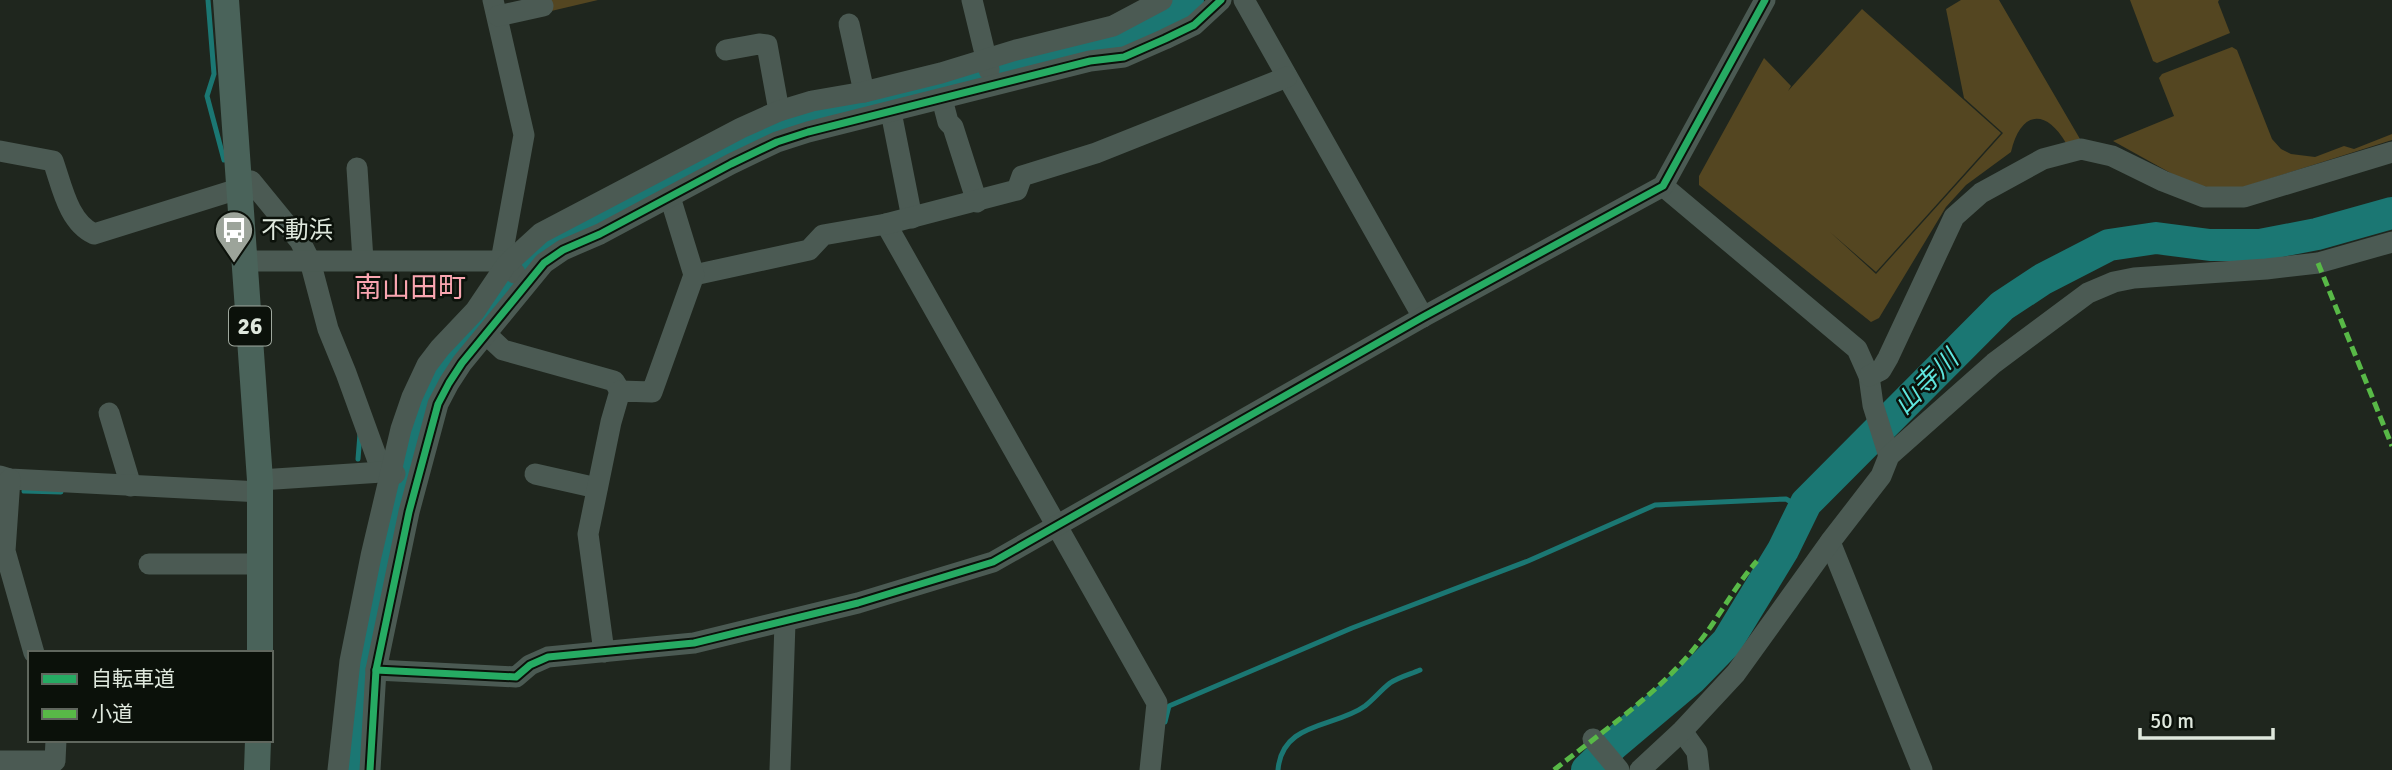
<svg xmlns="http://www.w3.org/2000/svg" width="2392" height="770" font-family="Signika,'Noto Sans JP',sans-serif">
	<rect width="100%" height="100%" fill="#1f261e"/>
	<g fill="#544621">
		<path d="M544,0h54l-51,12z"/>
		<path d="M1961,0h38l81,139 -14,4c-21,-36 -46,-31 -55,9l-45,33 -20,22 -67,111 -8,4 -167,-133 -5,-4v-9l65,-118 27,28 -3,5 74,-82 139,124 -125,139 -46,-40 46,42 127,-141 -39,-35 -18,-89z"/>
		<path d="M2130,0h89l-1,2 12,31 -73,30 -4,-2z"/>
		<path d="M2232,47l5,3 35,89 9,10 10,5 24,3 29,-11 10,3 38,-15v6l-155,49 -43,-3 -81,-45 61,-25 -15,-38 3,-4z"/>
	</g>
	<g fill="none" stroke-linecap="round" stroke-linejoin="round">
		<g stroke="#1b7773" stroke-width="5">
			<path d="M208,0l6,74 -7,22 17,64"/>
			<path d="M358,459l2,-25"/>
			<path d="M24,491l37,1"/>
			<path d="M1165,722l4,-16 183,-78 176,-67 127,-56 131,-6 17,10"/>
			<path d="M1278,770c4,-49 57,-42 87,-64 9,-7 16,-16 25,-23 9,-6 21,-9 30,-13"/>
		</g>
		<g stroke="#1b7773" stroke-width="32">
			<path d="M353,770l12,-95 49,-240 13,-39 12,-25 104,-124 228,-118 41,-13 209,-51 99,-26 32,-14 28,-17 8,-8"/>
			<path d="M1587,770l27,-26 77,-65 36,-37 56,-92 23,-47 196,-197 41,-27 66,-34 47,-7 54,7h50l57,-11 75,-21"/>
		</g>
		<g stroke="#4b5a53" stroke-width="21">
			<path d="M493,0l31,135 -23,126"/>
			<path d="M972,0l17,70"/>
			<path d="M1244,0l179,317"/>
			<path d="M498,16l45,-10"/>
			<path d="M849,24l15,68"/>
			<path d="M726,50l33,-6 8,1 12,66"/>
			<path d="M942,99l6,23 5,5 24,75"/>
			<path d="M891,112l21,106"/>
			<path d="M0,151l53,10c9,25 15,61 41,73l144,-45"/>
			<path d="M357,168l6,92"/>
			<path d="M251,181l49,60 10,20 18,68 18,44 36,99"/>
			<path d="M1663,186l194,163 12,27 4,29 16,51"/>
			<path d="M886,224l271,479 -7,67"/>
			<path d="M245,261h256l14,12"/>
			<path d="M694,275l115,-25 14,-15 63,-11 131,-34 5,-14 74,-23 191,-76"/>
			<path d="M487,335l16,15 111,31 6,10"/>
			<path d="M1869,376l12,-6 7,-12 66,-141 27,-24 62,-34 38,-10 31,7 51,25 41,16h40l148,-45"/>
			<path d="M109,413l22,73"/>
			<path d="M535,474l62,14"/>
			<path d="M0,476l10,3 251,13"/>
			<path d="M10,479l-5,72 29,102"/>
			<path d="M260,480l122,-8 13,2"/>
			<path d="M1830,542l92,228"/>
			<path d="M149,564h111"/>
			<path d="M604,652l-16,-118 23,-112 9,-31 32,1 42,-117 -24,-78"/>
			<path d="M376,670l140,7 14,-12 18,-8 146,-14 164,-40 135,-41 430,-245 240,-131 102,-186"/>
			<path d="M1682,731l15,21 2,18"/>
			<path d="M1593,739l26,31"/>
			<path d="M0,761h55l1,-21"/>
			<path d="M338,770l12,-109 21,-105 30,-127 11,-32 15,-32 13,-17 35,-37 31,-46 35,-32 200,-105 38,-17 33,-10 52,-9 77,-19 75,-23 97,-24 49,-26"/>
			<path d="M370,770l6,-100 33,-158 29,-108 11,-21 13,-20 82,-100 19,-13 37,-16 131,-70 46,-22 31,-10 282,-71 34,-4 41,-18 29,-14 27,-25"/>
			<path d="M780,770l5,-147"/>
			<path d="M1640,770l42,-39 54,-58 94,-131 51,-66 8,-20 105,-93 94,-70 26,-11 20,-4 132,-9 52,-6 74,-21"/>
		</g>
		<g stroke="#4a635a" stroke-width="26">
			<path d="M226,0l34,480v173"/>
			<path d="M257,770l1,-30"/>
		</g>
		<g stroke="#58b947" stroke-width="5" stroke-dasharray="10 5" stroke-linecap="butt">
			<path d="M2318,263l74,183"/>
			<path d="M1554,770c49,-39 104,-76 143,-125 22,-27 37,-58 60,-84"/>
		</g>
		<g stroke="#0b110a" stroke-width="11">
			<g id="cycleway">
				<path d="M376,670l140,7 14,-12 18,-8 146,-14 164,-40 135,-41 430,-245 240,-131 102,-186"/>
				<path d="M370,770l6,-100 33,-158 29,-108 11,-21 13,-20 82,-100 19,-13 37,-16 131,-70 46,-22 31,-10 282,-71 34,-4 41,-18 29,-14 27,-25"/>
			</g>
		</g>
		<use href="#cycleway" stroke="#26ab63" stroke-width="7"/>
	</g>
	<defs>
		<g id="bus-pin" transform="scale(2.0125)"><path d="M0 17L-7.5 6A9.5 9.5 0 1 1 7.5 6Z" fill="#9ca49a" stroke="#0b110a"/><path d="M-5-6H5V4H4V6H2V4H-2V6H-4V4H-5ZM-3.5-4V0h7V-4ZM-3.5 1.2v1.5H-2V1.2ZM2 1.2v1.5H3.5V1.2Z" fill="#fff"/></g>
	</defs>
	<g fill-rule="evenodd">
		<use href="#bus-pin" x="234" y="230"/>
	</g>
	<g text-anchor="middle" stroke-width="5" stroke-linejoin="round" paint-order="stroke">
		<rect fill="#0b110a" stroke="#9fa89e" stroke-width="2" x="229" y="306.5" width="42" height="39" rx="5"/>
		<g font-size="23" font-weight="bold" fill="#dfe8dd">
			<text x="250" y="334">26</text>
		</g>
		<g font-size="24" fill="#dfe8dd" stroke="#0b110a" text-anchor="start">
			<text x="261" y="238">不動浜</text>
		</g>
		<g font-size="26" font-style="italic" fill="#5fe5de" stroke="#0b110a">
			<text transform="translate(1926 382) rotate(-45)" y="9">山寺川</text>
		</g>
		<g font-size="28" fill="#f9a5b0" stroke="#0b110a">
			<text x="410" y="297">南山田町</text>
		</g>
	</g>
	<rect x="28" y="651" width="245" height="91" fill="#0b110a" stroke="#60675e" stroke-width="2"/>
	<rect x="42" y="674" width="35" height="10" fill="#26ab63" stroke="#60675e" stroke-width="2"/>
	<text x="91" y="686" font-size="21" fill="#dfe8dd">自転車道</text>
	<rect x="42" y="709" width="35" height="10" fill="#58b947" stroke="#60675e" stroke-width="2"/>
	<text x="91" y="721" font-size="21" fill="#dfe8dd">小道</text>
	<path d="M2140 728v10h133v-10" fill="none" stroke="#dfe8dd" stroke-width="3.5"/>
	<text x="2150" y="728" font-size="21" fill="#dfe8dd" stroke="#0b110a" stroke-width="5" paint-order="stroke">50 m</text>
</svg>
